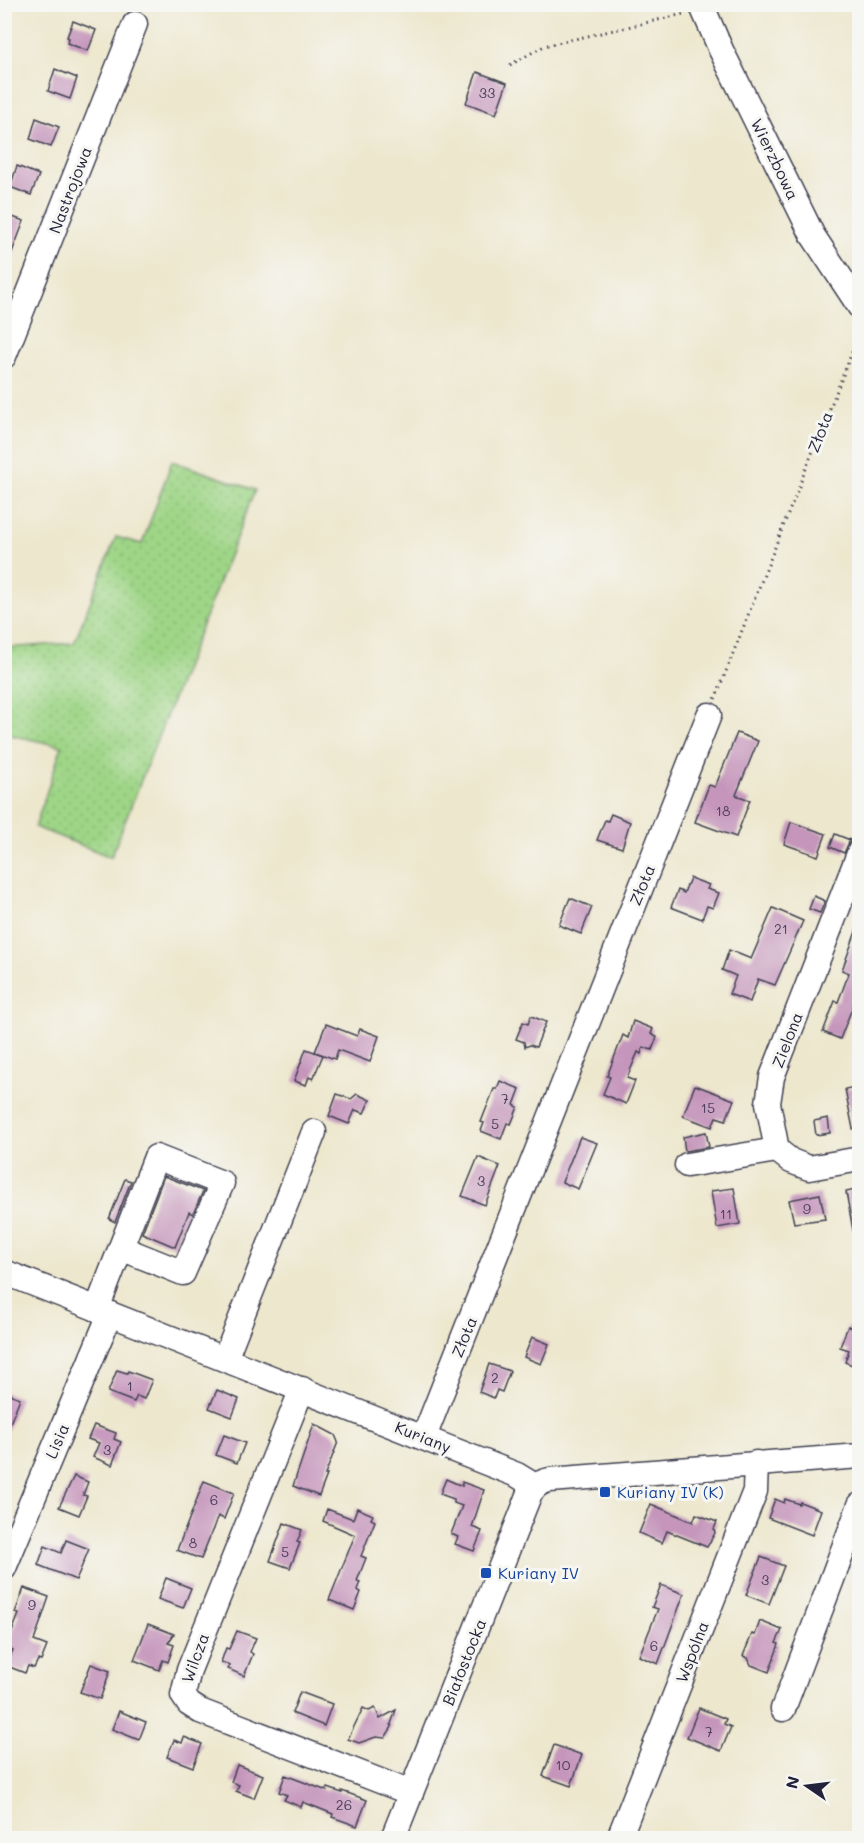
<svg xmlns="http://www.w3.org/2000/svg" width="864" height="1843" font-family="Mali,sans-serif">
	<defs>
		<pattern id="grass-dots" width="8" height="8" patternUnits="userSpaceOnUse" patternTransform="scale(1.5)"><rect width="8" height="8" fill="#9ed586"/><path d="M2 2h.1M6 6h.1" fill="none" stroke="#88b775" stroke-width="1.8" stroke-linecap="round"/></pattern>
	</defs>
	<rect width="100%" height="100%" fill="#f6f6f2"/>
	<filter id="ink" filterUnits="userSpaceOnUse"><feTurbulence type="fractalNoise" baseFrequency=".0167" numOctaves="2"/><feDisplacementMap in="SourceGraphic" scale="12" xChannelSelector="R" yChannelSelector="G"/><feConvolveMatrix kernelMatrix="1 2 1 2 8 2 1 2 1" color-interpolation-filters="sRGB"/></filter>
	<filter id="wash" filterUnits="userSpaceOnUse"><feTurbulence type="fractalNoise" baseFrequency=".008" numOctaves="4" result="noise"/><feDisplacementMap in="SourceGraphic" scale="24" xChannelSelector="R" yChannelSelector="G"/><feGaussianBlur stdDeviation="1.35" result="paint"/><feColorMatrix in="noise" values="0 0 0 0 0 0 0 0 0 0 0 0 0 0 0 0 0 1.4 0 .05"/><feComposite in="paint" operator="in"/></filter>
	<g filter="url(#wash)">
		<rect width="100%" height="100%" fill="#ede7cd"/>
		<path fill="url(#grass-dots)" stroke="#607c60" stroke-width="1.5" d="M172,461l83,29 -144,367 -76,-30 27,-81 -57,-12v-86l69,-5 42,-106 26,7z"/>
		<g id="blocks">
			<g fill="#c595bb">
				<path d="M73,21l23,9 -8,21 -21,-8 2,-5 -2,-1z"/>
				<path d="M55,69l22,9 -7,21 -22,-8z"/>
				<path d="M477,72l30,11 -11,31 -30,-11z"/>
				<path d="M36,118l23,9 -8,20 -21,-8z"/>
				<path d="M17,166l22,9 -8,20 -21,-8z"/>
				<path d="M4,214l20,7 -18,47h-2z"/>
				<path d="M737,733l21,8 -22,54 14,5 -14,37 -41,-15 14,-37 6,2z"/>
				<path d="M611,814l19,8 -8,26 -25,-8 8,-20 3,1z"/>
				<path d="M791,822l35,12 -8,22 -34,-12z"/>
				<path d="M835,834l15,6 -6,13 -14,-6z"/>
				<path d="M690,878l19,7 -2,4 12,4 -6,15 -6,-2 -5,13 -31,-12 7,-17 6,3z"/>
				<path d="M814,896l11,5 -5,12 -11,-4z"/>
				<path d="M570,898l22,9 -11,27 -22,-9z"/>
				<path d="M773,908l30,13 -28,64 -17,-6 -8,23 -21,-8 7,-18 -14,-6 7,-20 22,9z"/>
				<path d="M858,926l2,62 -20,51 -17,-7 12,-31 3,1 11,-29 -7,-3z"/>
				<path d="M531,1016l15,6 -10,25 -6,-2 -5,2 -1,-5 -8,-3 7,-17 5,2z"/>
				<path d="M633,1021l20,8 -2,5 6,3 -5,13 -9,-3 -2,7 -3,-2 -11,26 8,3 -9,23 -23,-10 7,-17 -3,-1 16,-41 5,3z"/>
				<path d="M326,1024l31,12 3,-7 19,7 -9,26 -32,-12 -3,9 -20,-7z"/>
				<path d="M306,1049l17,6 -10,24 -4,-2 -3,8 -12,-4z"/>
				<path d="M500,1081l20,8 -6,16 4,2 -7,17 -4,-1 -6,16 -20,-8 3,-8 -3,-1 13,-33h3z"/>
				<path d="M695,1085l39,15 -8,20 -10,-3 -4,10 -29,-11z"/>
				<path d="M860,1086v42l-7,1 -8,-40z"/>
				<path d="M337,1094l14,5 6,-5 13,6 -6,13 -9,-3 -6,14 -20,-8z"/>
				<path d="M828,1118l2,15 -14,2 -2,-14z"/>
				<path d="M706,1132l3,15 -24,4 -2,-14z"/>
				<path d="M580,1137l17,6 -19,46 -16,-7z"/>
				<path d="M478,1157l22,9 -15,39 -23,-9z"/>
				<path d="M164,1176l39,15 -10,23 -4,-2 -14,35 -33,-14z"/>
				<path d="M125,1179l6,2 -16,41 -6,-3z"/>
				<path d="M734,1188l6,36 -23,4 -6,-37z"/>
				<path d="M860,1189v41h-7l-7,-38z"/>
				<path d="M820,1194l5,25 -31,4 -5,-23z"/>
				<path d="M848,1326l9,4 3,-4v42l-15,-6 4,-12 -9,-3z"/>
				<path d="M532,1337l17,7 -8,20 -17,-7z"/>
				<path d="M489,1364l21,7 -8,21 -5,-2 -3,8 -15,-6z"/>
				<path d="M117,1370l10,3 1,-2 24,9 -8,19 -7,-3 -3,6 -26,-10z"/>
				<path d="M217,1390l22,9 -7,18 -23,-9z"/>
				<path d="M4,1392l16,6 -15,38h-1z"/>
				<path d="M314,1424l21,11 3,7 -13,33h2l-8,21 -26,-10z"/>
				<path d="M94,1425l22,8 -2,6 7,3 -9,23 -19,-8 6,-14 -11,-4z"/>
				<path d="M224,1435l21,8 -8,20 -21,-8z"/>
				<path d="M74,1476l14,6 -5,13 4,1 -8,19 -20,-8z"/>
				<path d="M446,1479l16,7v-4l22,8 -12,37 10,4 -8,20 -19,-7 3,-7 -7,-3 11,-28 -8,-3v-4l-14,-5z"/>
				<path d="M204,1481l30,12 -10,26 -6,-3 -17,43 -24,-9z"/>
				<path d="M775,1499l9,4 1,-4 14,5 1,-2 21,8 -9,25 -44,-17z"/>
				<path d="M651,1504l42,18 3,-8 21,8 -3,7 1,4 -8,14 -40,-16 -5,12 -23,-10z"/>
				<path d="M357,1508l16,7 -2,4 4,2 -14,35 5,2 -9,23 3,1 -3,8 4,2 -7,18 -25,-10 26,-65 -32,-14 4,-12 26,10z"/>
				<path d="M284,1523l18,7 -5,12 3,1 -10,25 -20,-7z"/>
				<path d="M66,1540l23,9 -13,31 -38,-15 7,-19 16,7z"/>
				<path d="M761,1557l23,9 -15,38 -23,-9z"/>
				<path d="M166,1578l25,10 -8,20 -25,-9z"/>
				<path d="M661,1585l23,9 -26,70 -19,-8 19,-47 -6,-2z"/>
				<path d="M24,1588l25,9 -15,44 13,5 -6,15 -3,-1 -4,8 -6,-2 -3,7 -18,-7 6,-16 -7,-3 13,-33 -4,-1z"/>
				<path d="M760,1621l22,9 -6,13 3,1 -10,28 -18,-7 -3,-7 -5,-2 9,-22 3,1z"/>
				<path d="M148,1624l26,10 -6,9 6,2 -6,17 -5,-2 -4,10 -25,-10z"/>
				<path d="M237,1631l19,7 -6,14 3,2 -9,22 -16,-7 2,-4 -9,-3 5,-14 3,1z"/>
				<path d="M91,1664l19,7 -10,28 -20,-7z"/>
				<path d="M300,1692l32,12 -8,22 -32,-13z"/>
				<path d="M363,1708l6,3 6,-3 5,11 16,-9 -5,14 1,3 -7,11 -9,-1 -17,6 -11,-4z"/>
				<path d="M699,1708l27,11 -2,5 7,3 -10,24 -34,-14z"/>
				<path d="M119,1711l27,11 -7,18 -27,-11z"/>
				<path d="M184,1737l18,7 -9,23 -26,-10 7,-17 8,3z"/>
				<path d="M554,1745l28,10 -11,31 -28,-10z"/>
				<path d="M237,1765l26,10 -9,23 -18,-7 3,-6 -8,-3z"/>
				<path d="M285,1775l42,16 1,-3 14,5v-2l25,9 -10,26 -25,-9 1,-3 -30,-12 -2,5 -17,-7 3,-5 -8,-3z"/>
			</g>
		</g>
	</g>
	<g filter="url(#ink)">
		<use href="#blocks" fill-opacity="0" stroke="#404051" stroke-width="1.5"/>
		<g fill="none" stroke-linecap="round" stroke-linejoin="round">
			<g stroke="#404051" stroke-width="27">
				<g id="minor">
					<path d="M701,4l20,46 92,186 47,71"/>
					<path d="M4,356l131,-332"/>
					<path d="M860,851l-88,226 -4,26 9,47 14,11 18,7 51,-9"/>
					<path d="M687,1165l90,-15"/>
					<path d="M4,1272l513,203 18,11"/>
					<path d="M97,1309l59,-152 66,26 -39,90 -62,-25"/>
					<path d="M225,1359l89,-227"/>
					<path d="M302,1389l-113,281 -6,25 6,9 11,7 211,82"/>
					<path d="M424,1437l285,-722"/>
					<path d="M4,1568l106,-254"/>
					<path d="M783,1709l77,-204"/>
					<path d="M393,1838l137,-345c6,-8 10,-11 20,-13l310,-24"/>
					<path d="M619,1838l136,-347 1,-28"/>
				</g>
			</g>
			<g stroke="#404051" stroke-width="3" stroke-dasharray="1.5 4.5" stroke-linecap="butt">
				<path d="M510,65l34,-19 140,-32"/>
				<path d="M715,699l145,-367"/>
			</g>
			<use href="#minor" stroke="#fff" stroke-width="24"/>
		</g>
	</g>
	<g fill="#1a4fb4" stroke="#f6f6f2" stroke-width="2">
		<rect x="599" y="1486" width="12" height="12" rx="3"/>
		<rect x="480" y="1567" width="12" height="12" rx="3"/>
	</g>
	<g text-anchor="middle" stroke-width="6" stroke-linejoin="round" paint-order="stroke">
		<g font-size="14" fill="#4b3f5b">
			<text x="487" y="98">33</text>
			<text x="723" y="816">18</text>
			<text x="781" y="934">21</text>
			<text x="505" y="1104">7</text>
			<text x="708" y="1113">15</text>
			<text x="495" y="1129">5</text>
			<text x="481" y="1186">3</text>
			<text x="807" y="1214">9</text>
			<text x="726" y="1219">11</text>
			<text x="495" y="1383">2</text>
			<text x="130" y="1391">1</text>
			<text x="107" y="1455">3</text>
			<text x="214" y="1505">6</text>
			<text x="193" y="1548">8</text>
			<text x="285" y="1557">5</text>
			<text x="765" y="1585">3</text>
			<text x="32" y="1610">9</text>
			<text x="654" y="1651">6</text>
			<text x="709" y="1737">7</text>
			<text x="563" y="1770">10</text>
			<text x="344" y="1810">26</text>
		</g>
		<g font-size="16" fill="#22223b" stroke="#f6f6f2">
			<text transform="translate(775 159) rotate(64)" y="6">Wierzbowa</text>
			<text transform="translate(70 190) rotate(-69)" y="6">Nastrojowa</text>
			<text transform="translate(820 432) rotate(-69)" y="6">Złota</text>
			<text transform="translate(642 885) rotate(-68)" y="6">Złota</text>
			<text transform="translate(787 1040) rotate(-69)" y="6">Zielona</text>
			<text transform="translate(464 1337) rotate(-68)" y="6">Złota</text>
			<text transform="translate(423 1437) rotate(22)" y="6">Kuriany</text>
			<text transform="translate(57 1441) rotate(-67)" y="6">Lisia</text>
			<text transform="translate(692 1652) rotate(-69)" y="6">Wspólna</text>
			<text transform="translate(195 1658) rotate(-70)" y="6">Wilcza</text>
			<text transform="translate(464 1662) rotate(-68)" y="6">Białostocka</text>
		</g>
		<g font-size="16" fill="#164399" stroke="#f6f6f2" text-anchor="start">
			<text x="617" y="1498">Kuriany IV (K)</text>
			<text x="498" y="1579">Kuriany IV</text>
		</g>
	</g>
	<rect width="864" height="1843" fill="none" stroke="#f6f6f2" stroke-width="24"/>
	<g transform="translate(807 1786) rotate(284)" stroke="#f6f6f2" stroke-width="4.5" paint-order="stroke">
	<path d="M0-4.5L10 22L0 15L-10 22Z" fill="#22223b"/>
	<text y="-9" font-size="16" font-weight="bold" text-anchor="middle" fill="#22223b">N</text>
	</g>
</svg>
